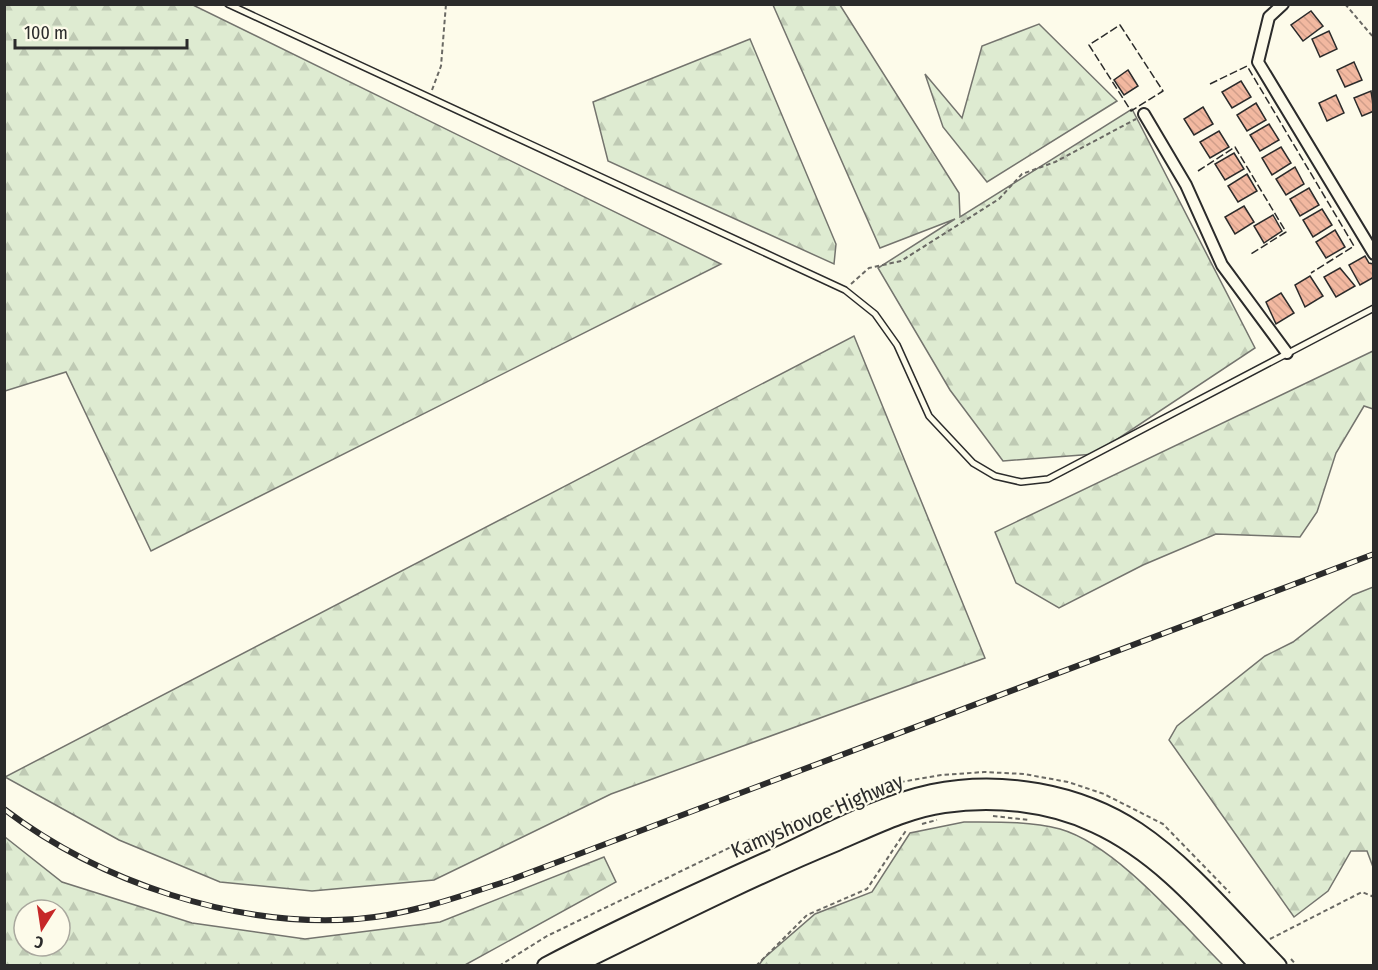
<svg xmlns="http://www.w3.org/2000/svg" width="1378" height="970" font-family="'Fira Sans Condensed',sans-serif">
	<defs>
		<pattern id="forest-firs" width="22" height="20" patternUnits="userSpaceOnUse" patternTransform="scale(1.5)"><rect width="22" height="20" fill="#deebd1"/><path d="M5 1l3.5 6h-7zM16 11l3.5 6h-7z" fill="#bfcab4"/></pattern>
		<pattern id="building-back-hatch" width="6" height="6" patternUnits="userSpaceOnUse" patternTransform="scale(1.5)"><rect width="6" height="6" fill="#f2b8a0"/><path d="M-1 5l2 2M0 0l6 6M5-1l2 2" fill="none" stroke="#d09e8a"/></pattern>
	</defs>
	<rect width="100%" height="100%" fill="#fdfbea"/>
	<g fill="url(#forest-firs)" stroke="#74746e" stroke-width="1.5" fill-rule="evenodd">
		<path d="M4,5h189l528,259 -570,287 -85,-179 -61,19z"/>
		<path d="M773,5h67l119,188 1,24 172,-108 123,239 -160,106 -92,7 -53,-71 -72,-122 77,-49 -75,29z"/>
		<path d="M1039,24l78,77 -130,81 -44,-55 -18,-53 37,44 20,-72z"/>
		<path d="M750,39l86,205 -2,20 -226,-103 -15,-59z"/>
		<path d="M854,336l131,322 -374,136 -177,86 -122,11 -92,-9 -101,-42 -114,-63z"/>
		<path d="M1373,351v58l-9,-3 -28,47 -19,59 -17,25 -84,-3 -73,31 -84,43 -43,-25 -21,-51z"/>
		<path d="M1373,587v280l-6,-16h-16l-23,40 -34,26 -125,-177 8,-14 88,-70 28,-14 60,-47z"/>
		<path d="M964,822c32,0 65,-1 96,7 56,16 122,95 163,136h-464l4,-6 52,-45 57,-22 38,-59z"/>
		<path d="M5,837l57,45 130,41 113,16 135,-17 164,-65 12,25 -151,83h-460zM24,910h36v36h-36z"/>
	</g>
	<g fill="url(#building-back-hatch)" stroke="#2b2b2b" stroke-width="1.5">
		<path d="M1311,11l12,15 -20,15 -12,-16z"/>
		<path d="M1329,31l8,18 -17,8 -8,-18z"/>
		<path d="M1354,62l8,18 -17,7 -8,-17z"/>
		<path d="M1128,70l10,16 -14,9 -10,-15z"/>
		<path d="M1241,81l10,16 -19,11 -10,-16z"/>
		<path d="M1371,91l3,20 -12,5 -8,-18z"/>
		<path d="M1336,95l8,18 -17,8 -8,-18z"/>
		<path d="M1256,103l10,17 -19,11 -10,-16z"/>
		<path d="M1203,107l10,17 -19,11 -10,-16z"/>
		<path d="M1269,124l10,16 -19,11 -10,-16z"/>
		<path d="M1219,131l10,16 -19,11 -10,-16z"/>
		<path d="M1281,147l10,16 -19,12 -10,-17z"/>
		<path d="M1234,153l10,16 -19,11 -10,-16z"/>
		<path d="M1295,167l9,17 -18,11 -10,-16z"/>
		<path d="M1247,174l10,17 -19,11 -10,-16z"/>
		<path d="M1309,188l10,17 -19,11 -10,-17z"/>
		<path d="M1244,206l10,16 -19,12 -10,-17z"/>
		<path d="M1322,209l10,16 -19,12 -10,-17z"/>
		<path d="M1273,215l9,16 -18,12 -10,-17z"/>
		<path d="M1335,230l10,17 -19,11 -10,-16z"/>
		<path d="M1365,256l4,7 5,1v13l-14,8 -11,-20z"/>
		<path d="M1340,268l15,18 -19,11 -12,-20z"/>
		<path d="M1310,276l13,20 -18,11 -10,-22z"/>
		<path d="M1281,293l13,20 -18,11 -10,-22z"/>
	</g>
	<g fill="none" stroke-linecap="round" stroke-linejoin="round">
		<g stroke="#2b2b2b" stroke-width="8">
			<path id="lane" d="M228,4l617,286 30,24 22,31 32,71 44,47 22,13 26,6 27,-3 326,-171"/>
		</g>
		<g stroke="#2b2b2b" stroke-width="14">
			<g id="street">
				<path d="M1283,4l-14,13 -11,45 116,192"/>
				<path d="M1144,114l42,71 36,80 65,88"/>
			</g>
		</g>
		<g stroke="#2b2b2b" stroke-width="20">
			<g id="primary">
				<path d="M546,966c78,-41 158,-77 238,-113 47,-22 97,-49 148,-60 68,-14 146,-1 205,38 51,34 97,90 141,135"/>
				<path d="M573,966c88,-43 174,-87 264,-124 33,-14 70,-33 107,-38 50,-7 105,-2 151,20 66,30 115,90 164,142"/>
			</g>
		</g>
		<g stroke="#6a6964" stroke-width="2" stroke-dasharray="4.5 3" stroke-linecap="butt">
			<path d="M1345,4l29,34"/>
			<path d="M432,90l9,-24 5,-62"/>
			<path d="M851,284l18,-16 32,-7 98,-62 23,-25 33,-12 81,-43"/>
			<path d="M993,816l36,4"/>
			<path d="M922,824l15,-4"/>
			<path d="M1270,939l92,-47 12,5"/>
			<path d="M1291,959l6,7"/>
			<path d="M499,966l48,-30 184,-89 153,-62 57,-10 43,-3 40,2 44,8 36,12 59,30 67,69"/>
			<path d="M756,966l51,-51 60,-26 40,-60"/>
		</g>
		<use href="#lane" stroke="#fdfbea" stroke-width="5"/>
		<use href="#street" stroke="#fdfbea" stroke-width="10"/>
		<use href="#primary" stroke="#fdfbea" stroke-width="16"/>
		<g stroke="#2b2b2b" stroke-width="6">
			<path id="rail" d="M4,809c96,73 231,119 353,110 52,-4 104,-23 153,-39l864,-326"/>
		</g>
		<use href="#rail" stroke="#fdfbea" stroke-width="4" stroke-dasharray="11" stroke-linecap="butt"/>
		<g stroke="#2b2b2b" stroke-width="1.5" stroke-dasharray="8 3" stroke-linecap="butt">
			<path d="M1120,25l43,66 -32,20 -42,-66z"/>
			<path d="M1210,84l37,-18 107,180 -43,27"/>
			<path d="M1198,171l37,-24 51,85 -35,22"/>
		</g>
	</g>
	<g text-anchor="middle" stroke-width="4.5" stroke-linejoin="round" paint-order="stroke">
		<g font-size="21" fill="#2b2b2b" stroke="#fdfbea">
			<text transform="translate(817 816) rotate(-23)" y="7">Kamyshovoe Highway</text>
		</g>
	</g>
	<rect width="1378" height="970" fill="none" stroke="#2b2b2b" stroke-width="12"/>
	<g transform="translate(42 928) rotate(192)"><circle r="28" fill="#fdfbea" stroke="#a9a89e" stroke-width="1.5"/>
	<path d="M0-4.5L10 22L0 15L-10 22Z" fill="#c62828"/>
	<text y="-9" font-size="16" font-weight="bold" text-anchor="middle" fill="#2b2b2b">С</text>
	</g>
	<path d="M15 39v9h172v-9" fill="none" stroke="#2b2b2b" stroke-width="3"/>
	<text x="24" y="39" font-size="18" fill="#2b2b2b" stroke="#fdfbea" stroke-width="4.5" paint-order="stroke">100 m</text>
</svg>
